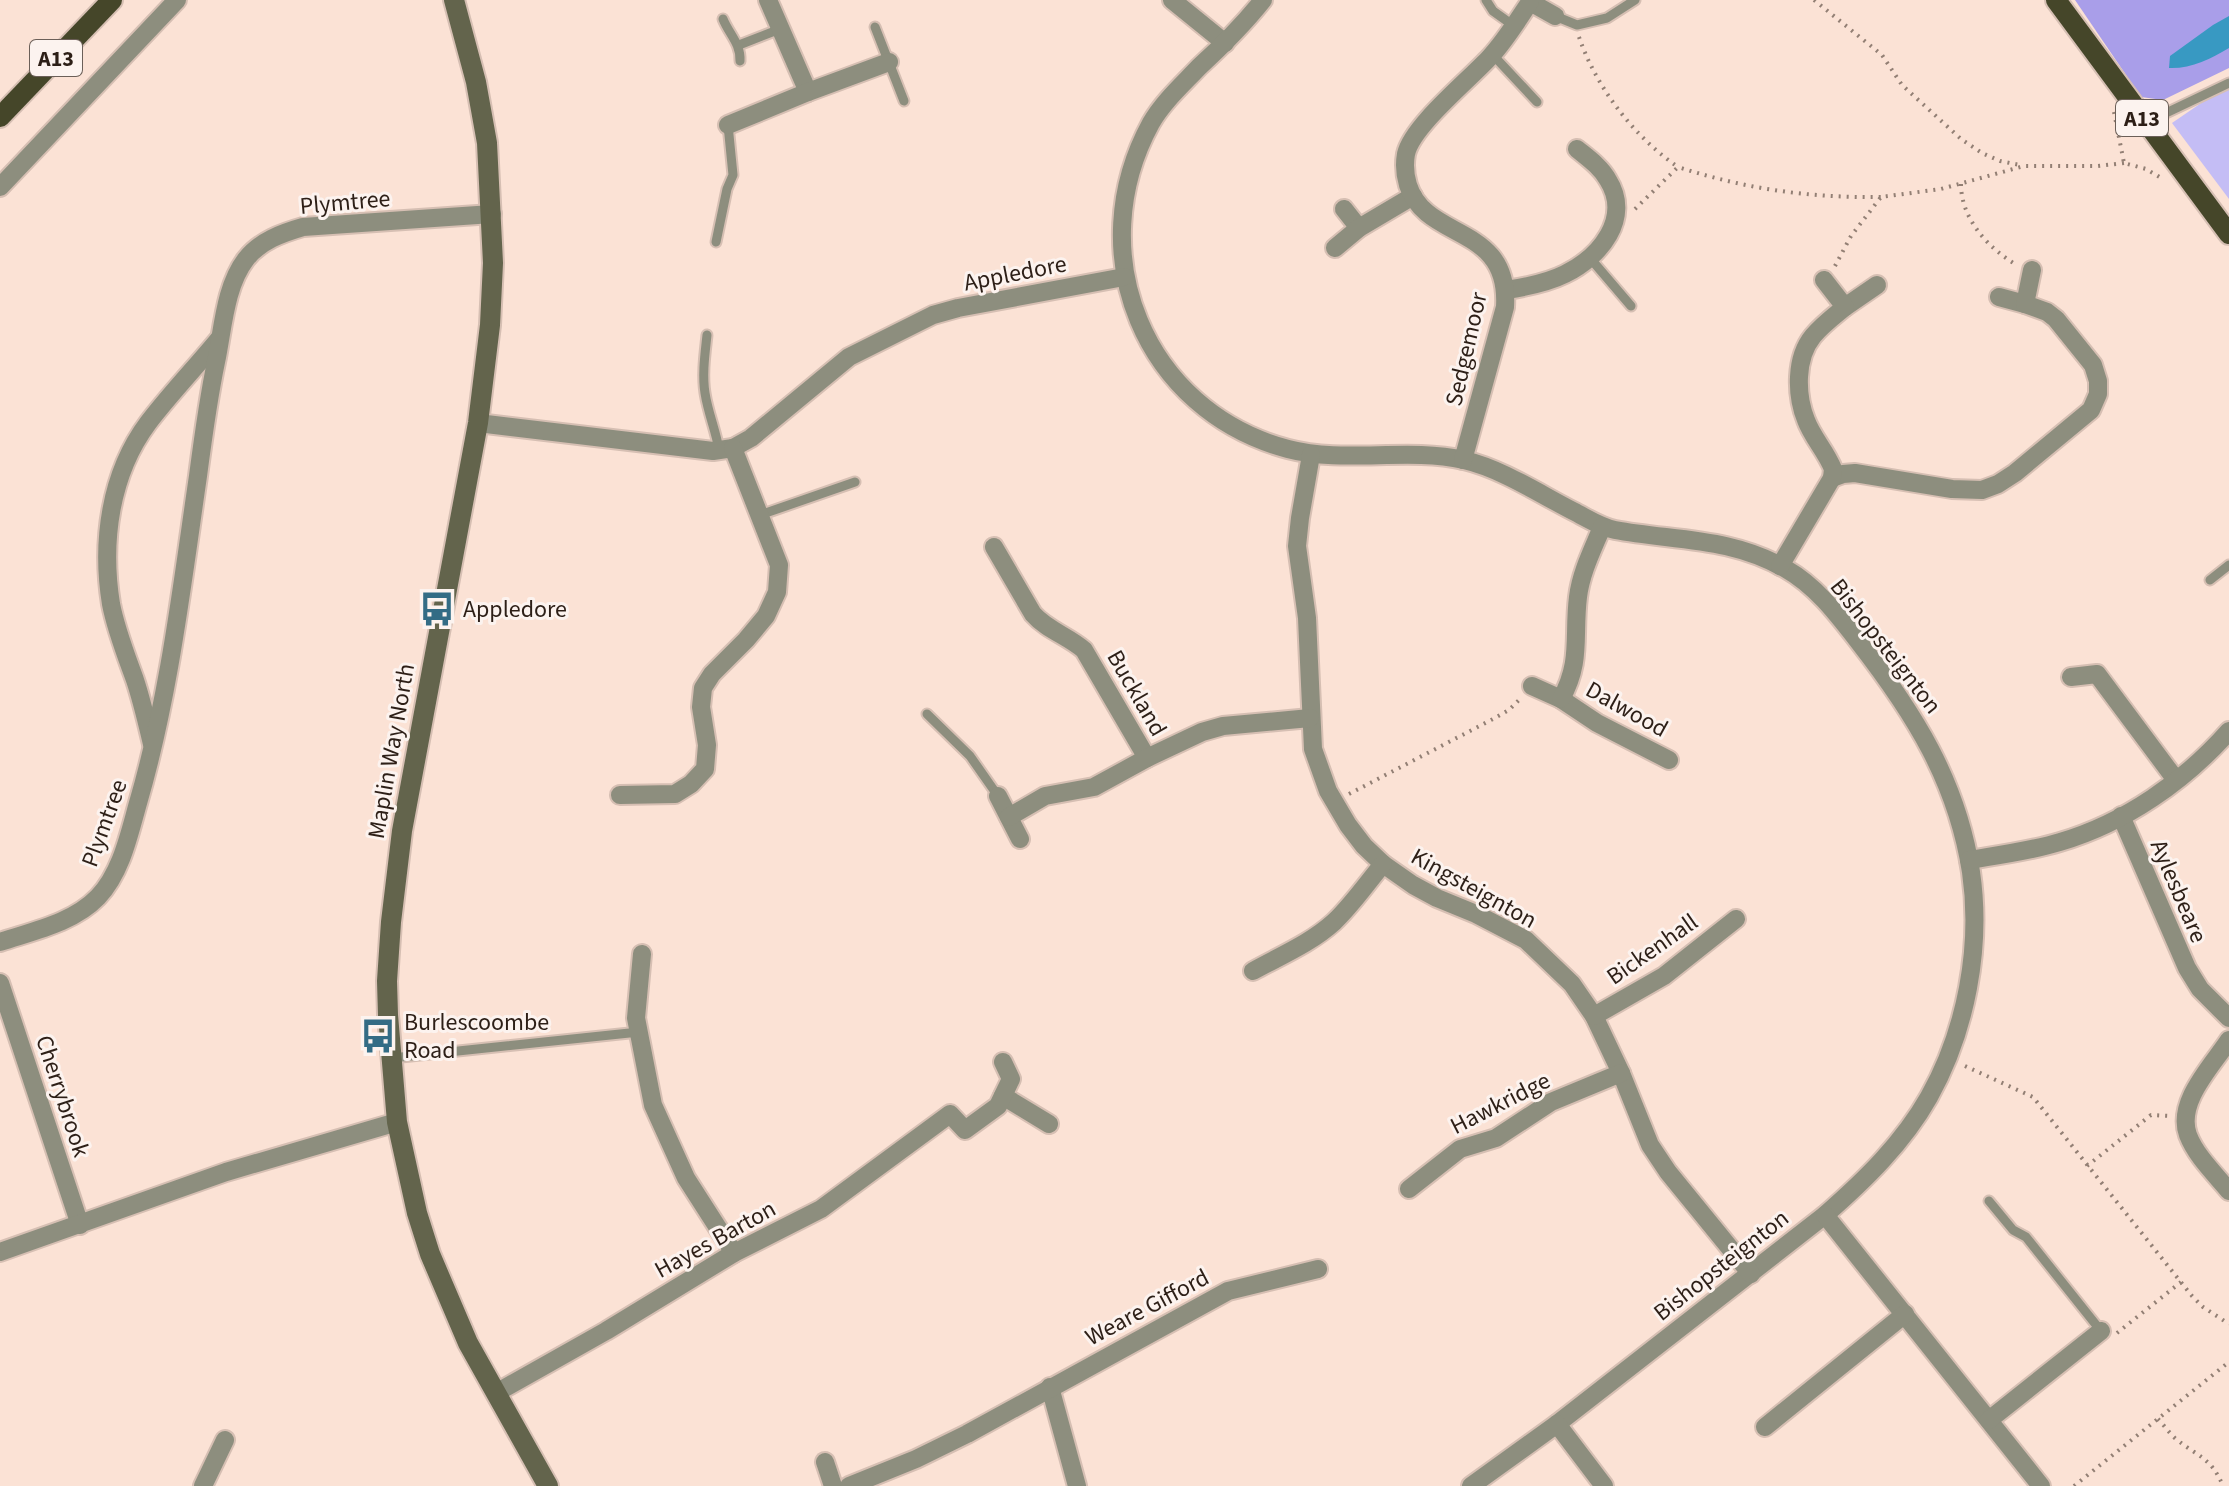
<svg xmlns="http://www.w3.org/2000/svg" width="2229" height="1486" font-family="'Source Sans 3',sans-serif">
	<rect width="100%" height="100%" fill="#fbe2d5"/>
	<path fill="#c4bdf5" d="M2229,84v115l-57,-76z"/>
	<path fill="#a99ee9" d="M2075,0h154v68l-66,32 -22,-3z"/>
	<path fill="#3899c2" d="M2229,16v32c-18,11 -39,21 -60,20l1,-12 43,-31z"/>
	<g fill="none" stroke-linecap="round" stroke-linejoin="round">
		<g stroke="#d6bfb3" stroke-width="13">
			<g id="lane">
				<path d="M1486,0l7,11 21,15"/>
				<path d="M1555,16l22,9 30,-7 28,-18"/>
				<path d="M723,19c6,15 18,25 17,42"/>
				<path d="M875,27l29,74"/>
				<path d="M739,45l41,-16"/>
				<path d="M1493,55l44,47"/>
				<path d="M2145,123l84,-40"/>
				<path d="M716,242l11,-53 6,-14 -5,-50"/>
				<path d="M1590,258l41,48"/>
				<path d="M707,335c-2,19 -5,39 -2,58 3,20 11,38 14,57"/>
				<path d="M760,515l95,-33"/>
				<path d="M2210,580l19,-15"/>
				<path d="M927,714l43,42 28,40"/>
				<path d="M392,1058l247,-26"/>
				<path d="M1989,1201l24,29 13,7 75,94"/>
			</g>
		</g>
		<g stroke="#d6bfb3" stroke-width="22">
			<g id="street">
				<path d="M768,0l40,92"/>
				<path d="M1172,0l53,43"/>
				<path d="M1263,0c-19,24 -41,46 -64,67 -17,18 -36,35 -48,56 -71,130 -7,288 137,326 57,15 118,-2 176,11 38,9 74,33 109,51 14,7 27,16 42,19 60,11 116,7 171,39 30,17 51,45 72,72 56,72 99,140 113,231 11,75 -5,159 -42,225 -26,46 -64,83 -104,118l-268,209 -86,62"/>
				<path d="M1531,0l-1,2 25,14"/>
				<path d="M728,125l80,-33 81,-30"/>
				<path d="M0,187l177,-187"/>
				<path d="M1344,209l15,19"/>
				<path d="M1335,248l24,-20 54,-32"/>
				<path d="M1506,290c20,-3 41,-7 59,-16 35,-17 67,-56 43,-94 -7,-13 -20,-22 -31,-31"/>
				<path d="M1999,297l26,7"/>
				<path d="M1845,307l32,-22"/>
				<path d="M478,423l235,28 20,-3 18,-10 98,-81 84,-42 25,-7 166,-31"/>
				<path d="M1311,455l-11,63 -3,28 10,72 6,131 15,42 20,34 16,21 19,18 30,21 24,13 39,16 50,26 46,44 22,32 27,57 29,72 18,27 83,102"/>
				<path d="M1463,460l42,-153c5,-84 -79,-65 -97,-122 -3,-10 -4,-20 -2,-31 6,-28 63,-74 84,-97 15,-16 27,-36 40,-55"/>
				<path d="M1832,478l11,-4 12,-1 97,16 30,1 16,-6 17,-11 76,-63 7,-16v-13l-5,-16 -37,-46 -9,-7 -22,-8 7,-34"/>
				<path d="M994,547l39,67c14,16 35,22 51,36l63,108"/>
				<path d="M1780,566l52,-88 1,-9c-7,-18 -21,-32 -27,-49 -10,-25 -11,-62 7,-84 9,-11 21,-20 32,-29l-21,-27"/>
				<path d="M2071,677l26,-3 79,106"/>
				<path d="M1532,686l29,13 36,24 72,37"/>
				<path d="M1561,699c21,-38 12,-62 17,-102 3,-25 15,-48 24,-70"/>
				<path d="M152,744c-5,-21 -10,-43 -17,-64 -9,-25 -19,-50 -24,-76 -10,-62 -1,-130 37,-181 22,-29 48,-56 71,-84"/>
				<path d="M620,795l55,-1 16,-10 14,-15 2,-24 -6,-38 2,-19 9,-14 34,-34 20,-24 11,-24 2,-27 -46,-117"/>
				<path d="M998,796l22,43"/>
				<path d="M2121,816l66,152 13,21 29,29"/>
				<path d="M1009,817l36,-21 49,-9 53,-29 55,-26 21,-6 87,-8"/>
				<path d="M1969,860c30,-5 62,-9 91,-18 65,-19 125,-61 169,-111"/>
				<path d="M0,942c33,-11 73,-19 98,-45 23,-24 31,-62 40,-94 31,-106 44,-218 60,-327 5,-38 10,-76 18,-114 7,-33 9,-76 30,-103 14,-18 36,-26 57,-32l189,-13"/>
				<path d="M642,954l-6,64 17,87 33,73 48,75"/>
				<path d="M1253,971c27,-15 58,-28 81,-49 18,-17 33,-39 49,-58"/>
				<path d="M0,983l80,242"/>
				<path d="M1594,1016l70,-40 72,-57"/>
				<path d="M2229,1040c-17,26 -53,62 -41,95 8,21 27,39 41,56"/>
				<path d="M1003,1096l46,28"/>
				<path d="M1409,1189l51,-40 36,-11 55,-36 70,-29"/>
				<path d="M1825,1215l216,271"/>
				<path d="M0,1252l226,-80 171,-50"/>
				<path d="M1050,1387l27,99"/>
				<path d="M496,1393l110,-62 128,-78 87,-44 129,-95 15,16 33,-24 13,-27 -8,-17"/>
				<path d="M1989,1420l112,-89"/>
				<path d="M1557,1424l47,62"/>
				<path d="M1765,1427l140,-113"/>
				<path d="M825,1462l8,24"/>
				<path d="M203,1486l22,-46"/>
				<path d="M849,1486l67,-27 51,-25 261,-143 90,-22"/>
			</g>
		</g>
		<g stroke="#d6bfb3" stroke-width="24">
			<path id="secondary" d="M454,0l22,82 11,61 6,120 -3,62 -12,98 -76,408 -11,91 -4,59 1,34 9,107 20,91 13,41 38,89 80,143"/>
		</g>
		<g stroke="#d6bfb3" stroke-width="24">
			<g id="primary">
				<path d="M2056,0l173,234"/>
				<path d="M0,117l112,-117"/>
			</g>
		</g>
		<g stroke="#927f74" stroke-width="4" stroke-dasharray="2 6" stroke-linecap="butt">
			<path d="M1814,0l68,55 20,30 59,54 21,14 18,8 20,4"/>
			<path d="M1579,37c17,50 55,100 99,130"/>
			<path d="M2114,112l10,51 22,6 17,10"/>
			<path d="M1961,184c0,34 26,63 54,80"/>
			<path d="M1635,209l43,-42c68,22 131,31 203,30"/>
			<path d="M1835,266l16,-30 30,-39 60,-8 83,-23h74l26,-3"/>
			<path d="M1349,794l144,-75 16,-9 11,-11"/>
			<path d="M1965,1066l68,31 159,199 11,11 26,17"/>
			<path d="M2087,1166l64,-51 19,1"/>
			<path d="M2117,1333l64,-51"/>
			<path d="M2158,1419c6,6 11,14 18,20 22,18 35,18 47,47"/>
			<path d="M2074,1486l155,-124"/>
		</g>
		<use href="#lane" stroke="#8d8e7e" stroke-width="9"/>
		<use href="#street" stroke="#8d8e7e" stroke-width="18"/>
		<use href="#secondary" stroke="#63644c" stroke-width="20"/>
		<use href="#primary" stroke="#454629" stroke-width="20"/>
	</g>
	<defs>
		<g id="bus-bare" transform="scale(2.76)"><path d="M-5-6H5V4H4V6H2V4H-2V6H-4V4H-5ZM-3.5-4V0h7V-4ZM-3.5 1.2v1.5H-2V1.2ZM2 1.2v1.5H3.5V1.2Z" fill="#336c85" stroke="#fcf3ef" stroke-width="2.5" paint-order="stroke"/></g>
	</defs>
	<g fill-rule="evenodd">
		<use href="#bus-bare" x="437" y="609"/>
		<use href="#bus-bare" x="378" y="1036"/>
	</g>
	<g text-anchor="middle" stroke-width="6" stroke-linejoin="round" paint-order="stroke">
		<g fill="#fcf3ef" stroke="#6b5f58" stroke-width="2">
			<rect x="30" y="40" width="52" height="36" rx="6"/>
			<rect x="2116" y="100" width="52" height="36" rx="6"/>
		</g>
		<g font-size="22" font-weight="bold" fill="#2d1f17">
			<text x="56" y="66">A13</text>
			<text x="2142" y="126">A13</text>
		</g>
		<g font-size="24" fill="#2d1f17" stroke="#fcf3ef">
			<text transform="translate(345 202) rotate(-5)" y="8">Plymtree</text>
			<text transform="translate(1015 273) rotate(-11)" y="8">Appledore</text>
			<text transform="translate(1466 349) rotate(-77)" y="8">Sedgemoor</text>
			<text transform="translate(1886 646) rotate(52)" y="8">Bishopsteignton</text>
			<text transform="translate(1137 693) rotate(60)" y="8">Buckland</text>
			<text transform="translate(1627 709) rotate(29)" y="8">Dalwood</text>
			<text transform="translate(391 751) rotate(-80)" y="8">Maplin Way North</text>
			<text transform="translate(104 823) rotate(-70)" y="8">Plymtree</text>
			<text transform="translate(1474 888) rotate(29)" y="8">Kingsteignton</text>
			<text transform="translate(2179 891) rotate(67)" y="8">Aylesbeare</text>
			<text transform="translate(1652 949) rotate(-35)" y="8">Bickenhall</text>
			<text transform="translate(63 1096) rotate(72)" y="8">Cherrybrook</text>
			<text transform="translate(1500 1103) rotate(-27)" y="8">Hawkridge</text>
			<text transform="translate(715 1239) rotate(-29)" y="8">Hayes Barton</text>
			<text transform="translate(1721 1265) rotate(-38)" y="8">Bishopsteignton</text>
			<text transform="translate(1147 1307) rotate(-28)" y="8">Weare Gifford</text>
		</g>
		<g font-size="24" fill="#2d1f17" stroke="#fcf3ef" text-anchor="start">
			<text x="463" y="617">Appledore</text>
			<text x="404" y="1030">Burlescoombe<tspan x="404" dy="28">Road</tspan></text>
		</g>
	</g>
</svg>
